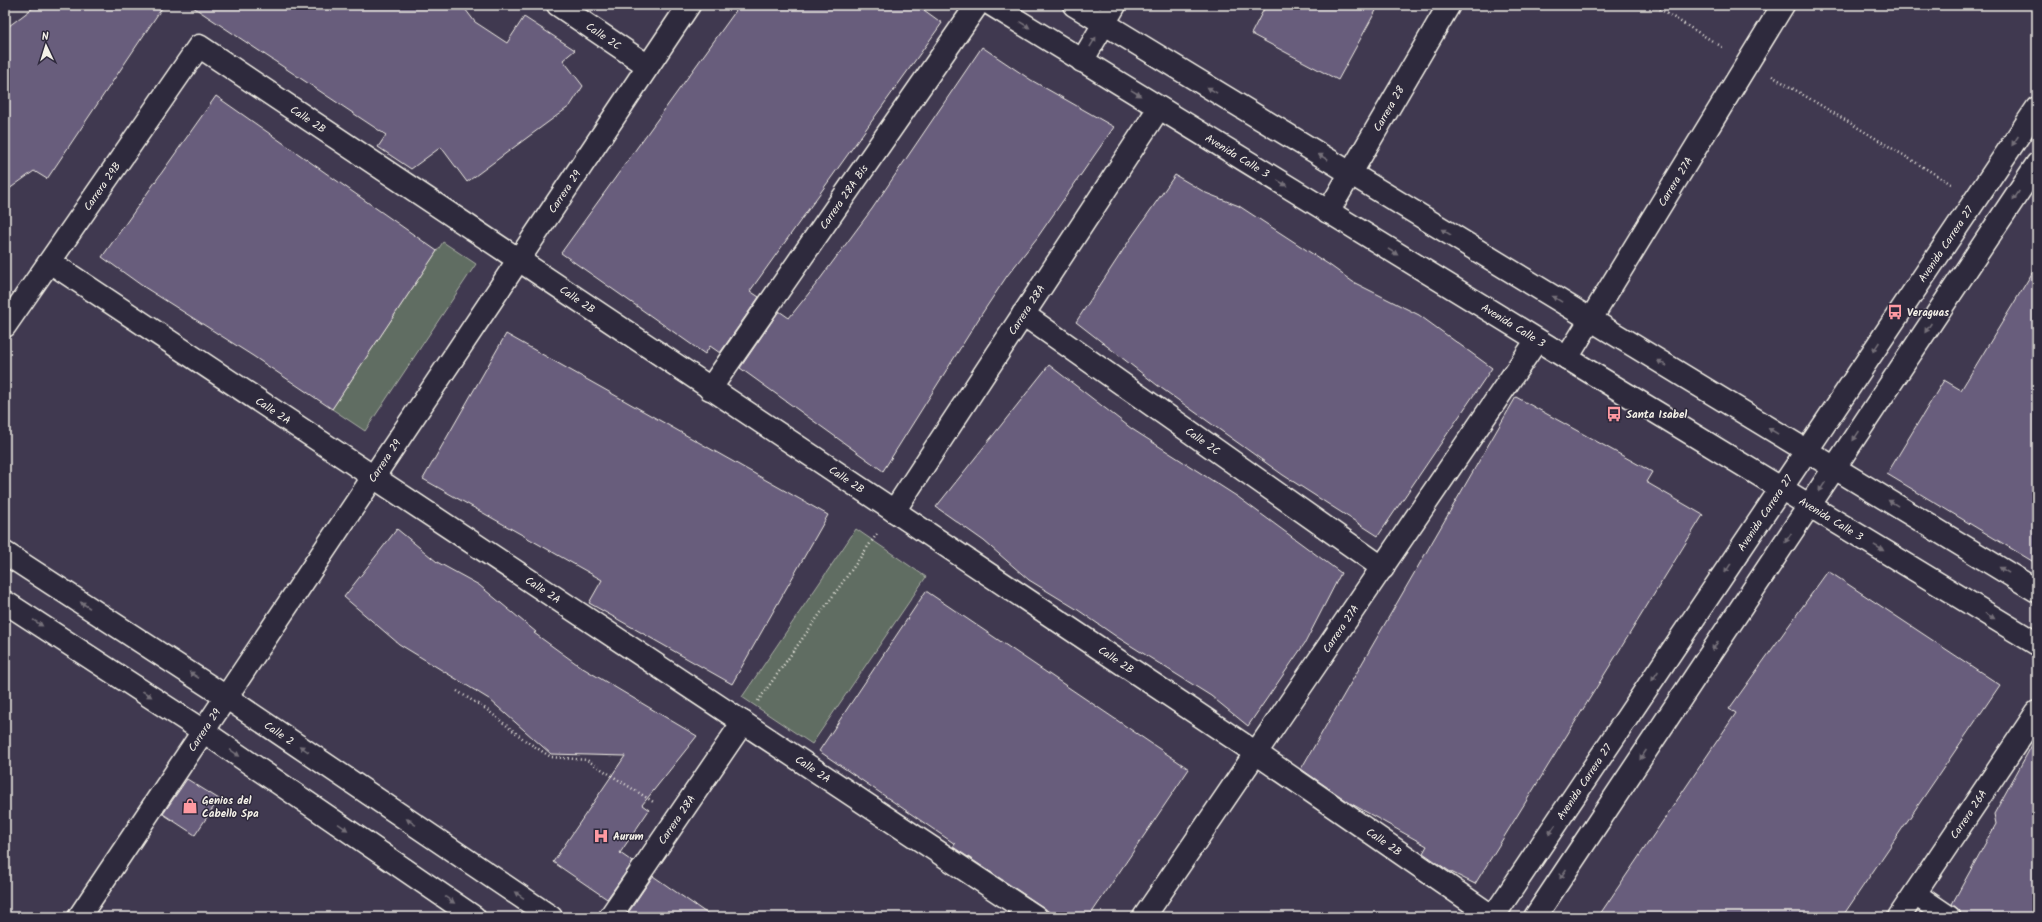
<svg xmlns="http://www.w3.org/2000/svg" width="2042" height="922" font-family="Kalam,sans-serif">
	<rect width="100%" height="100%" fill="#403950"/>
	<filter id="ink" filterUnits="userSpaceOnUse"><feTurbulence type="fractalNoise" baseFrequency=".025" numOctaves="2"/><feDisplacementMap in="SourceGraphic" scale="8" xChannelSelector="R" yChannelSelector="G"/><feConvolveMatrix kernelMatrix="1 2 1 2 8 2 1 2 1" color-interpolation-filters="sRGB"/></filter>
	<g filter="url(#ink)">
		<g fill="#606d62" stroke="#aaafa5">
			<path d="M443,242l33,22 -111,167 -33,-22z"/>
			<path d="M856,529l70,48 -114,167 -70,-47z"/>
		</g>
		<g fill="#685d7b" stroke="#f4f1e8">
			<path d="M37,5h127l-117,174 -13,-8 -29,21v-163z"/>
			<path d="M190,5h272l13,17 32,21 17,-26 51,33 -12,10 20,26 -13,20 -103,76 -26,-35 -30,22 -33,-22 8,-12z"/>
			<path d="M740,5h177l25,18 -192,268 9,6 -39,56 -10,-7 -5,8 -144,-101z"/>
			<path d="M1266,5h113l-41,75 -87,-46z"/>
			<path d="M982,47l49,33 83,47 -77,111 -30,38 -24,36 -100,159 -143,-103 39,-57 10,7 28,-35 55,-74z"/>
			<path d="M216,96l221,155 -105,158 -79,-53 -112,-71 -39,-28z"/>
			<path d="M1175,175l31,18 33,13 89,58 25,18 66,33 73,53 -114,168 -95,-61 -126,-90 -81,-63 53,-81z"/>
			<path d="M2037,265v299l-150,-90 57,-94 17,10z"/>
			<path d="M506,334l322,181 -96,169 -143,-81 13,-23 -179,-101z"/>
			<path d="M1049,365l83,64 106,68 103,76 -36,70 -57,83 -37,-30 -94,-59 -39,-27 -49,-30 -45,-39 -48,-34z"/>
			<path d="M1516,397l136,75 -6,10 57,33 -228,369 -26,-13 -26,-18 4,-7 -77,-43 -49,-34z"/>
			<path d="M397,529l40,33 42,23 57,47 -2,1 47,34 116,69 -55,69 7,5 -29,43 13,9 -26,37 -54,-37 72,-106 -74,-2 -62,-55 -90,-55 -55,-47z"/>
			<path d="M1828,571l172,114 -158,232h-244l138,-204 -7,-4z"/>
			<path d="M926,591l263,178 -100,148h-33l-13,-10 -90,-60 2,-3 -136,-93z"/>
			<path d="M2037,736v181h-76l-1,-6 -8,-7 44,-80 -2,-10z"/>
			<path d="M187,779l32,20 -24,36 -32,-21z"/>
			<path d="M653,876l59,41h-77l-7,-4z"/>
		</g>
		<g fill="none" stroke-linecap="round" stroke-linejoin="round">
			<g stroke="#f4f1e8" stroke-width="25">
				<g id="minor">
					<path id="s1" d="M558,5l90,61"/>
					<path d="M1082,61l33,-56"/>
					<path id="s2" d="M1328,212l121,-207"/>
					<path id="s3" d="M50,262l986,655"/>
					<path id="s4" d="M1023,314l360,254"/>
					<path id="s5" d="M5,326l194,-280 1057,707 237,164"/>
					<path id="s6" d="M1567,358l216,-353"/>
					<path id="s7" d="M710,389l267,-384"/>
					<path id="s8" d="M894,511l265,-403"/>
					<path d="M1915,894l34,23"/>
					<path id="s9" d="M79,917l610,-912"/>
					<path id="s10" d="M610,917l133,-195"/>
					<path id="s11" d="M1144,917l393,-577"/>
					<path id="s12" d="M1899,917l138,-205"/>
				</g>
			</g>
			<g stroke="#f4f1e8" stroke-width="25">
				<g id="tertiary">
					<path id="s13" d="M992,5l575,353 470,286"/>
					<path d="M1074,5l963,586"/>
					<path id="s14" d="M5,553l221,144 325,220"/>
					<path d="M5,602l198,129 271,186"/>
				</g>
			</g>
			<g stroke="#f4f1e8" stroke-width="25">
				<g id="secondary">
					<path id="s15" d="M1493,917l544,-809"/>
					<path d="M1535,917l502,-753"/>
				</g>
			</g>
			<g stroke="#f4f1e8" stroke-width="2.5" stroke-dasharray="1 3" stroke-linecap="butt">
				<path d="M1653,5l71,43"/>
				<path d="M1772,76l181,109"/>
				<path d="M457,691l29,18 40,32 25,16 36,3 68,43"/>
				<path d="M758,701l119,-167"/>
			</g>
			<use href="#minor" stroke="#2f2a3d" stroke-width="22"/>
			<use href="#tertiary" stroke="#2f2a3d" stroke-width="22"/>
			<use href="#secondary" stroke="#2f2a3d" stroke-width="22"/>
		</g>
		<defs><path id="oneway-solid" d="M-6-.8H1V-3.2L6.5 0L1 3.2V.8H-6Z"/></defs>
		<g fill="#747079">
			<use href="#oneway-solid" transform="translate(1025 25) rotate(32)"/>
			<use href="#oneway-solid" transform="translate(1093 42) rotate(-59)"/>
			<use href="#oneway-solid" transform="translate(1212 90) rotate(-149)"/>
			<use href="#oneway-solid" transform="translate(1136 93) rotate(32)"/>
			<use href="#oneway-solid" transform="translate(2015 141) rotate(124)"/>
			<use href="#oneway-solid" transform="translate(1323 157) rotate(-149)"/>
			<use href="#oneway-solid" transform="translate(1282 183) rotate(32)"/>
			<use href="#oneway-solid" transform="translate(2016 196) rotate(123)"/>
			<use href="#oneway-solid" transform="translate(1446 232) rotate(-149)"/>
			<use href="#oneway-solid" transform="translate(1393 252) rotate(32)"/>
			<use href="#oneway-solid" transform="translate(1557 299) rotate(-149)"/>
			<use href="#oneway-solid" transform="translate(1928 328) rotate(124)"/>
			<use href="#oneway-solid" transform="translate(1876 347) rotate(124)"/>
			<use href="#oneway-solid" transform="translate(1662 363) rotate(-149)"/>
			<use href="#oneway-solid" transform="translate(1773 431) rotate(-149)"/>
			<use href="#oneway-solid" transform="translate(1856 436) rotate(124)"/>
			<use href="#oneway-solid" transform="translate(1822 487) rotate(124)"/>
			<use href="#oneway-solid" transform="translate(1893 503) rotate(-149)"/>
			<use href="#oneway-solid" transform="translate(1788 538) rotate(124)"/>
			<use href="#oneway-solid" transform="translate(1879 548) rotate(31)"/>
			<use href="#oneway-solid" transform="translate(1728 568) rotate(124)"/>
			<use href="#oneway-solid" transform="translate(2004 570) rotate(-149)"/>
			<use href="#oneway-solid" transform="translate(85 605) rotate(-147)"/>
			<use href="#oneway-solid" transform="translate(1990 616) rotate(31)"/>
			<use href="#oneway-solid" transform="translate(38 623) rotate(33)"/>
			<use href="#oneway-solid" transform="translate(1715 646) rotate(124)"/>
			<use href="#oneway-solid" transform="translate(194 675) rotate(-147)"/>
			<use href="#oneway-solid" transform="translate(1655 676) rotate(124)"/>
			<use href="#oneway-solid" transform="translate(147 694) rotate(33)"/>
			<use href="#oneway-solid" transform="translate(304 749) rotate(-146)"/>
			<use href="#oneway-solid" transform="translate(235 753) rotate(34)"/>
			<use href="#oneway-solid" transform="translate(1643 755) rotate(124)"/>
			<use href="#oneway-solid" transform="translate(411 822) rotate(-146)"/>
			<use href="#oneway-solid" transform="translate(343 827) rotate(34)"/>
			<use href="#oneway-solid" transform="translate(1552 830) rotate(124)"/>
			<use href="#oneway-solid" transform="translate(1563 874) rotate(124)"/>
			<use href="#oneway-solid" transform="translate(519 895) rotate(-146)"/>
			<use href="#oneway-solid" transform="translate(450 900) rotate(34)"/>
		</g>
	</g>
	<defs>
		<g id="bus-bare" transform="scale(1.2)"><path d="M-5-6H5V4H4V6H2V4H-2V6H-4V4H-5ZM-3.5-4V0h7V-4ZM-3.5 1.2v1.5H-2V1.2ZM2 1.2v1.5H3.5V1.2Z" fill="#ff9aa2" stroke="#2f2a3d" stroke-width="2.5" paint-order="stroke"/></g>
		<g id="shop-bare" transform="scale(1.2)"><path d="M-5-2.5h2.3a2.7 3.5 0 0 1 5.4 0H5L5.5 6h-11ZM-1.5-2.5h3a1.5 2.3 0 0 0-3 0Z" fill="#ff9aa2" stroke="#2f2a3d" stroke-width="2.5" paint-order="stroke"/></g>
		<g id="hospital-bare" transform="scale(1.2)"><path d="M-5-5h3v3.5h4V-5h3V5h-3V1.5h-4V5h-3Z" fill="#ff9aa2" stroke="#2f2a3d" stroke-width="2.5" paint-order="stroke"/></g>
	</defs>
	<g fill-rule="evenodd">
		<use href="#bus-bare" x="1895" y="312"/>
		<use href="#bus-bare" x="1614" y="414"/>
		<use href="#shop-bare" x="190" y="806"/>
		<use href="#hospital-bare" x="601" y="836"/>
	</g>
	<g text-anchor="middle" stroke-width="3" stroke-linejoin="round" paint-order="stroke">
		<g font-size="11" fill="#f4f1e8" stroke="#2f2a3d">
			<text dy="4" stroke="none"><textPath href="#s1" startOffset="55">Calle 2C</textPath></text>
			<text dy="4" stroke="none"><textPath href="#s2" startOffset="120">Carrera 28</textPath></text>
			<text dy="4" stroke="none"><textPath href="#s5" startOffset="472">Calle 2B</textPath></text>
			<text dy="4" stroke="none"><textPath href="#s13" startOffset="288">Avenida Calle 3</textPath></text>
			<text dy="4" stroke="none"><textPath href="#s6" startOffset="207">Carrera 27A</textPath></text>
			<text dy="4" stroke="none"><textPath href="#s5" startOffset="170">Carrera 29B</textPath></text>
			<text dy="4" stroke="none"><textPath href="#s9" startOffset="873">Carrera 29</textPath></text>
			<text dy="4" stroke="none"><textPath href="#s7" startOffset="234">Carrera 28A Bis</textPath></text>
			<text dy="4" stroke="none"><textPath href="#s15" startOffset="811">Avenida Carrera 27</textPath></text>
			<text dy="4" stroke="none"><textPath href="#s5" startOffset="796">Calle 2B</textPath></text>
			<text dy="4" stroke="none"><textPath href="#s8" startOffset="241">Carrera 28A</textPath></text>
			<text dy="4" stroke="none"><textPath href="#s13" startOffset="612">Avenida Calle 3</textPath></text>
			<text dy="4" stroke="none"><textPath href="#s3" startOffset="268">Calle 2A</textPath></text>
			<text dy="4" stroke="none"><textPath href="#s4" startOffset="220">Calle 2C</textPath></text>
			<text dy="4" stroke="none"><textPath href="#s9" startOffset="549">Carrera 29</textPath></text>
			<text dy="4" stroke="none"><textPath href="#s5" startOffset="1120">Calle 2B</textPath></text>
			<text dy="4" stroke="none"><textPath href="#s15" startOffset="487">Avenida Carrera 27</textPath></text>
			<text dy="4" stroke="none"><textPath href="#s13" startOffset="984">Avenida Calle 3</textPath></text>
			<text dy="4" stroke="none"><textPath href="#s3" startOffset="592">Calle 2A</textPath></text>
			<text dy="4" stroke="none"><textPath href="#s11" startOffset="349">Carrera 27A</textPath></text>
			<text dy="4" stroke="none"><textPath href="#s5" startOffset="1444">Calle 2B</textPath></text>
			<text dy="4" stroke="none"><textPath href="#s9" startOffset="225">Carrera 29</textPath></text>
			<text dy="4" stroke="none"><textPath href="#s14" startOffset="328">Calle 2</textPath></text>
			<text dy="4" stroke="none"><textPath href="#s3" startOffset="916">Calle 2A</textPath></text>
			<text dy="4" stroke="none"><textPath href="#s15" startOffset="163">Avenida Carrera 27</textPath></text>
			<text dy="4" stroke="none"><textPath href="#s12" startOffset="124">Carrera 26A</textPath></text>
			<text dy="4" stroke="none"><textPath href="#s10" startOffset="118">Carrera 28A</textPath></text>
			<text dy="4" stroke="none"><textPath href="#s5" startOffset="1768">Calle 2B</textPath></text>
		</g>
		<g font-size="11" font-weight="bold" fill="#f4f1e8" stroke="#2f2a3d" text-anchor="start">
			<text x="1907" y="316">Veraguas</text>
			<text x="1626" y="418">Santa Isabel</text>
			<text x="202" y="804">Genios del<tspan x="202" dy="13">Cabello Spa</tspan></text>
			<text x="613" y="840">Aurum</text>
		</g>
	</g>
	<rect width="2042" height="922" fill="none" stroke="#2f2a3d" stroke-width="20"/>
	<rect x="10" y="10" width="2022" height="902" fill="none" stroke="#f4f1e8" stroke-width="1.5" filter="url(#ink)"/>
	<g transform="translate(46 46) rotate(356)" stroke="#2f2a3d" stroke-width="3" paint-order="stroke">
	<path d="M0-3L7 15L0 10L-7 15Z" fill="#f4f1e8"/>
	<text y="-6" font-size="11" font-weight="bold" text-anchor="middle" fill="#f4f1e8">N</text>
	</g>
</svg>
